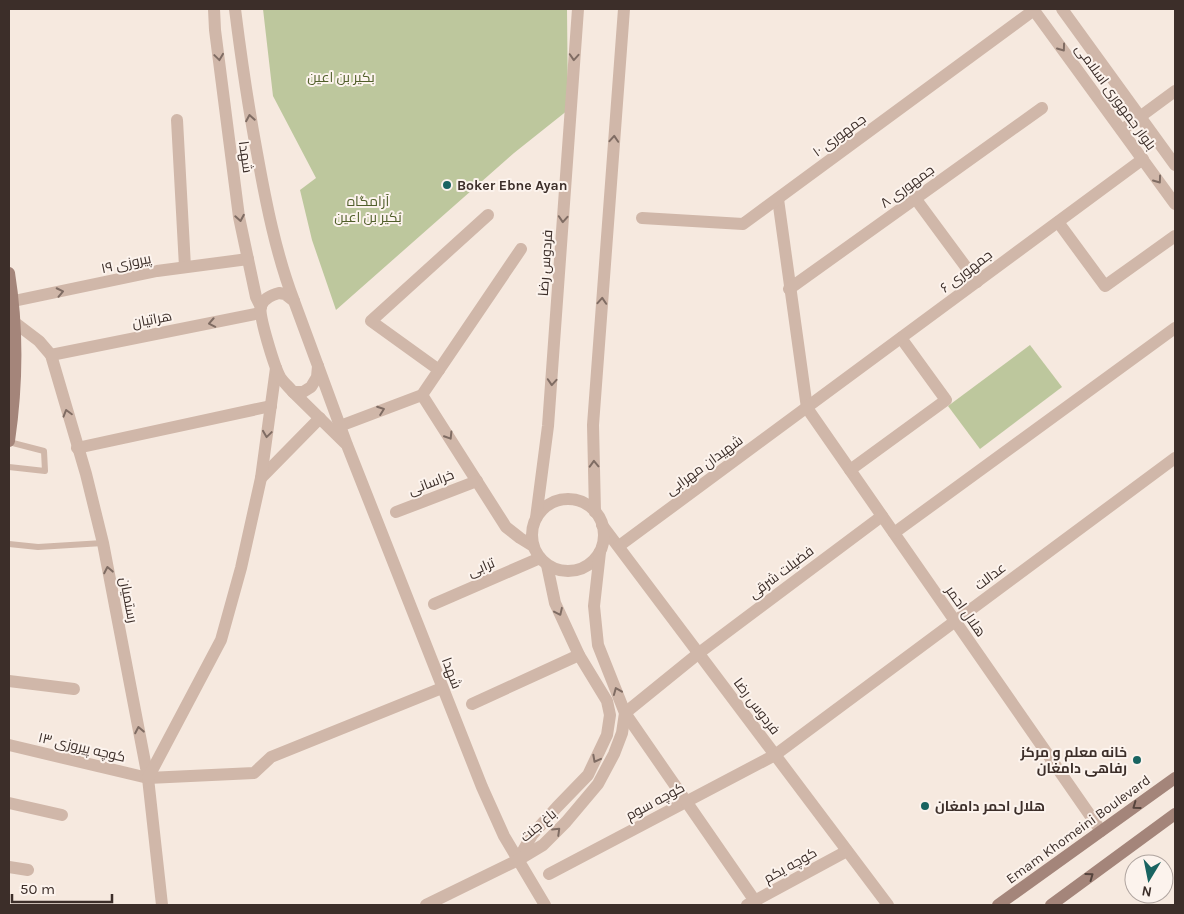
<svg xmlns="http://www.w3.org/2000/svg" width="1184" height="914" font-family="Karla,Cairo,sans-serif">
	<rect width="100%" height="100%" fill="#f6e9df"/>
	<g fill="#bdc79d">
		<path d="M263,9h304l1,101 -54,43 -178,157 -24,-70 -12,-50 16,-12 -43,-82z"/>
		<path d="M1030,345l32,42 -82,62 -32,-43z"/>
	</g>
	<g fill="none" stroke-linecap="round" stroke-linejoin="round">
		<g stroke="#d0b7a9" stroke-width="6">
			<path d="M9,442l35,9 1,20 -36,-4"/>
			<path d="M9,544l29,3 65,-4"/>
		</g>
		<g stroke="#d0b7a9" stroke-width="12">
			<path d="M177,120l8,147"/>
			<path d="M1122,130l53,-39"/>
			<path d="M915,198l62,84"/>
			<path d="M778,199l29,209 294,423"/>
			<path d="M642,218l101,6 291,-214"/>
			<path d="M1058,222l47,64 70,-50"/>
			<path d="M789,289l253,-181"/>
			<path d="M9,302l148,-31 91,-12"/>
			<path d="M14,322l25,19 12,14 35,119 17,69 45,235 14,127"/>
			<path d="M51,355l209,-42"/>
			<path d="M439,370l-68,-49 117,-106"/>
			<path d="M422,395l84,132 14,11 13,8"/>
			<path d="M340,426l82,-31 99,-146"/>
			<path d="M77,448l194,-42"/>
			<path d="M850,470l96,-70 -45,-62"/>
			<path d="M261,478l59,-60"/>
			<path d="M396,512l81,-31"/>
			<path d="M602,525l286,380"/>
			<path d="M894,533l281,-205"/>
			<path d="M619,546l524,-387"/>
			<path d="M434,604l106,-46"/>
			<path d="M9,681l65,8"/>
			<path d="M472,704l107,-49"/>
			<path d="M9,745l139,33 106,-5 17,-16 171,-69"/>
			<path d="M148,778l73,-138 20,-72 20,-90 15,-110"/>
			<path d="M9,803l53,12"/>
			<path d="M9,867l19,3"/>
			<path d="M549,874l226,-119 400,-297"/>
			<path d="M755,901l-130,-188 74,-60 183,-137"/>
			<path d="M747,905l100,-54"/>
		</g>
		<g stroke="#d0b7a9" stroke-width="12">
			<path d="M214,9l1,21 24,187 17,80 5,10"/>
			<path d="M235,9c6,48 13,96 22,144 9,50 19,101 37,148"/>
			<path d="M1033,9l142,195"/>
			<path d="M1062,9l113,156"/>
			<path d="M279,293l6,1 9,7 24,65 -1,11 -6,10 -8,5h-10c-4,-5 -9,-9 -13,-15 -5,-9 -22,-62 -19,-71 3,-8 10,-11 18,-13z"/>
			<path d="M318,366l29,79 135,342 22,49 41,69"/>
			<path d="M293,392l52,51"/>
			<circle cx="568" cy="535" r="36"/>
			<path d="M595,512l-2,-87 31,-416"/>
			<path d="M536,518l12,-92 30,-417"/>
			<path d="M519,858l13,-23 25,-28 31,-32 19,-40 3,-20 -3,-14 -28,-46 -24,-52 -8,-38"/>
			<path d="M426,905l92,-45 25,-15 23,-23 32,-38 16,-30 8,-21 3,-20 -27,-68 -4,-39 6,-54"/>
		</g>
		<g stroke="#a4857a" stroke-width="12">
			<path d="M9,273c9,56 8,113 0,168"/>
			<path d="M998,905l177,-127"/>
			<path d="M1051,905l124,-91"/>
		</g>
	</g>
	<defs><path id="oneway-chevron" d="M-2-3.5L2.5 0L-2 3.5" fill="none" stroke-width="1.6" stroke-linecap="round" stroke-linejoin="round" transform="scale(1.25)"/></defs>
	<g stroke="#7f6c63">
		<use href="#oneway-chevron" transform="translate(1062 48) rotate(54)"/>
		<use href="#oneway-chevron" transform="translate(219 57) rotate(82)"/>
		<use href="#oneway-chevron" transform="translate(574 57) rotate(94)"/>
		<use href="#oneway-chevron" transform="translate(250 118) rotate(-100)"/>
		<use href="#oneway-chevron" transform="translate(614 139) rotate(-86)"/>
		<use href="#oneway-chevron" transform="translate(1158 180) rotate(54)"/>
		<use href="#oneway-chevron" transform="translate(240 218) rotate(80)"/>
		<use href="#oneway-chevron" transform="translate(563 219) rotate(94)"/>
		<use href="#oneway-chevron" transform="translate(60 292) rotate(-12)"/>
		<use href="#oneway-chevron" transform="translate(602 301) rotate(-86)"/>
		<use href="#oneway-chevron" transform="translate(212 323) rotate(169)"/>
		<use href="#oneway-chevron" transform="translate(552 382) rotate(94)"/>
		<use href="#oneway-chevron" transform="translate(381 410) rotate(-20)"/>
		<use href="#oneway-chevron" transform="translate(67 413) rotate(-106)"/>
		<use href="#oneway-chevron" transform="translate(267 434) rotate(98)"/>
		<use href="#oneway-chevron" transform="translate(449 436) rotate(58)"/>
		<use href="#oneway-chevron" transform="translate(594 464) rotate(-92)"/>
		<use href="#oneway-chevron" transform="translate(108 570) rotate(-101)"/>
		<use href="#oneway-chevron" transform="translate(559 612) rotate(65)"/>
		<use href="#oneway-chevron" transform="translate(617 691) rotate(-112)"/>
		<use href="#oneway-chevron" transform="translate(139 730) rotate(-101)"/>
		<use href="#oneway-chevron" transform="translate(596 759) rotate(118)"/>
		<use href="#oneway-chevron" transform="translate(557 831) rotate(-44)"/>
	</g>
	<g stroke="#56443d">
		<use href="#oneway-chevron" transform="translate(1136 806) rotate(144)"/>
		<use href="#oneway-chevron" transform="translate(1090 876) rotate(-36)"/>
	</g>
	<g fill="#196461" stroke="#fcf3ed" stroke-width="2">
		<circle cx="447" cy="185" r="5"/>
		<circle cx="1137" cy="760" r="5"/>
		<circle cx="925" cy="806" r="5"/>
	</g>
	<g text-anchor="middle" stroke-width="4" stroke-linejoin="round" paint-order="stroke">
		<g font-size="14" fill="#505e2a" stroke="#fcf3ed">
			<text x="341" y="82">بکیر بن اعین</text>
			<text x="368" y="206">آرامگاه<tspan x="368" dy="16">بُکیر بن اعین</tspan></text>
		</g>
		<g font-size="14" fill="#3c2e29" stroke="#fcf3ed">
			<text transform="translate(1116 97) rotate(54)" y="5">بلوار جمهوری اسلامی</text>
			<text transform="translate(839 135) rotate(-36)" y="5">جمهوری ۱۰</text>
			<text transform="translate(246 157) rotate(82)" y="5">شهدا</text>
			<text transform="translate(907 186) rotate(-36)" y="5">جمهوری ۸</text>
			<text transform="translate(126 263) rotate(-12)" y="5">پیروزی ۱۹</text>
			<text transform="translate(545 263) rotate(-86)" y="5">فردوس رضا</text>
			<text transform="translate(966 271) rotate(-37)" y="5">جمهوری ۶</text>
			<text transform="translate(152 319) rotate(-11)" y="5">هراتیان</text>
			<text transform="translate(704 465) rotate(-36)" y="5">شهیدان مهرابی</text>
			<text transform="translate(431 482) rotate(-21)" y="5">خراسانی</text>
			<text transform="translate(481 567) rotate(-23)" y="5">ترابی</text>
			<text transform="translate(781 572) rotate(-37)" y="5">فضیلت شرقی</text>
			<text transform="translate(990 576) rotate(-37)" y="5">عدالت</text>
			<text transform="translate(129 600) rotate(79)" y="5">رستمیان</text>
			<text transform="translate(966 611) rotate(55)" y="5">هلال احمر</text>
			<text transform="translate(452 673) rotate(69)" y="5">شهدا</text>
			<text transform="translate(757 706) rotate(53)" y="5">فردوس رضا</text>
			<text transform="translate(82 747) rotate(13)" y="5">کوچه پیروزی ۱۳</text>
			<text transform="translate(655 801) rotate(-28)" y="5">کوچه سوم</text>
			<text transform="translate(538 825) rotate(-40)" y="5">باغ جنت</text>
			<text transform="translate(1078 829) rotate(-36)" y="5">Emam Khomeini Boulevard</text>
			<text transform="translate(790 865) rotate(-29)" y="5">کوچه یکم</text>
		</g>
		<g font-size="14" font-weight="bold" fill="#3c2e29" stroke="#fcf3ed" text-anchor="start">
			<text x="457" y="190">Boker Ebne Ayan</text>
			<text x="1127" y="757" text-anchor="end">خانه معلم و مرکز<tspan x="1127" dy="16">رفاهی دامغان</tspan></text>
			<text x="935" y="811">هلال احمر دامغان</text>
		</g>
	</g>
	<rect width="1184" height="914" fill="none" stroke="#3c2e29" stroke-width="20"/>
	<g transform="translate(1149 879) rotate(190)"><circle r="24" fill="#fcf3ed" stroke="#afa49f"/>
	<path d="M0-4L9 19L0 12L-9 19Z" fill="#196461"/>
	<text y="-8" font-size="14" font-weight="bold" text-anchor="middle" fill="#3c2e29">N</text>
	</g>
	<path d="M12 894v8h100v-8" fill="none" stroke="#3c2e29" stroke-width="2.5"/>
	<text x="20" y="894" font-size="15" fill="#3c2e29" stroke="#fcf3ed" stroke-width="4" paint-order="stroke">50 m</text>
</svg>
